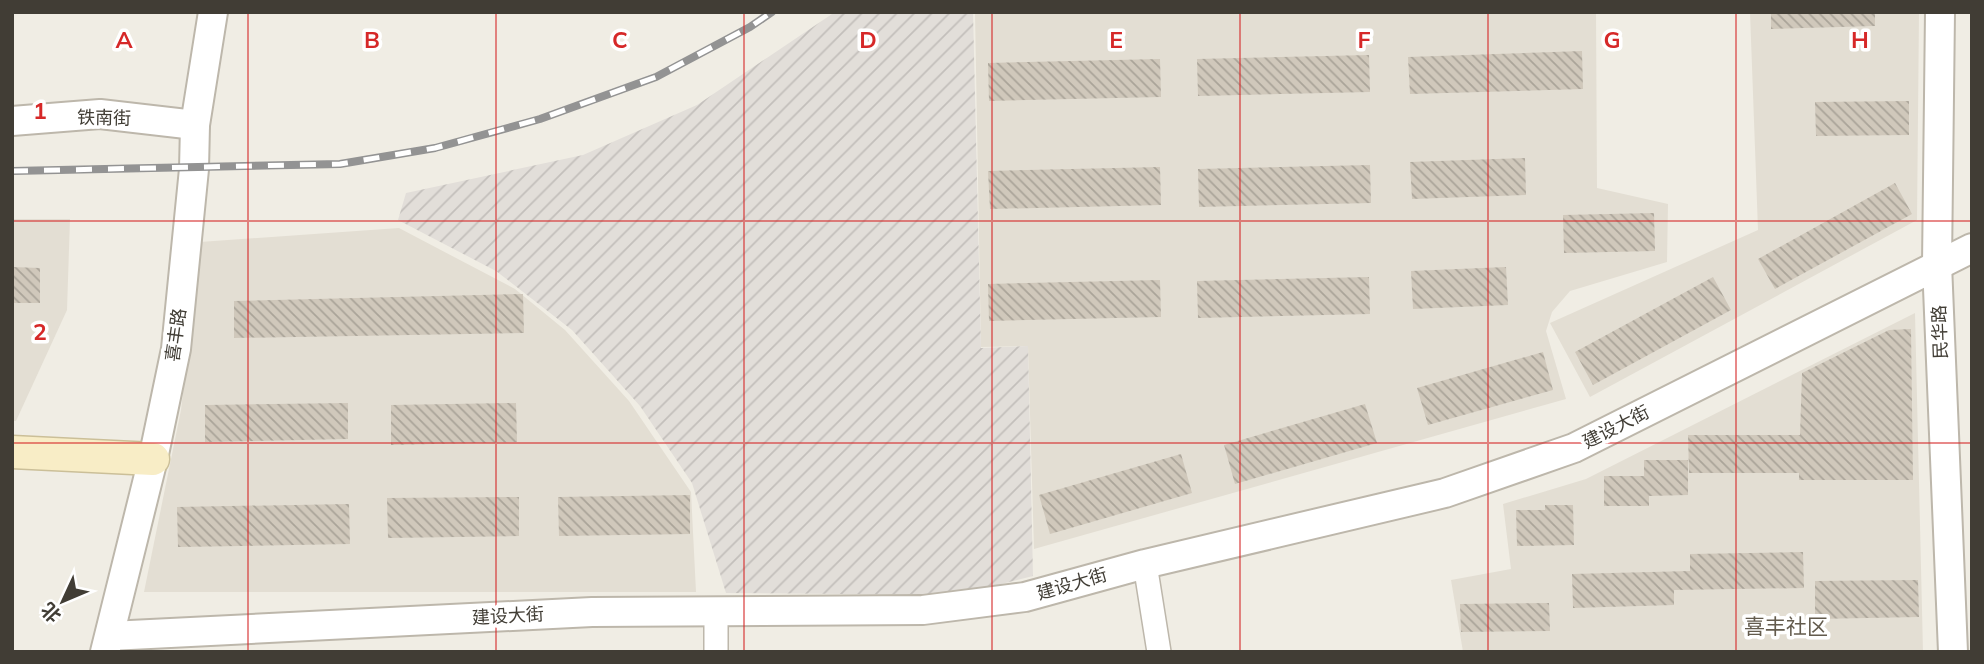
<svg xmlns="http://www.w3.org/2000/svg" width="1984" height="664" font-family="Mulish,'Noto Sans SC',sans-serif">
	<defs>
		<pattern id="industrial-furrows" width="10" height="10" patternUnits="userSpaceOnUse" patternTransform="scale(1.75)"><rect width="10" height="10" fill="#e2ded9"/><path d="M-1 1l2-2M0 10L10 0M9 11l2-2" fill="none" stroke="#c3bfbb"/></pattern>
		<pattern id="building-back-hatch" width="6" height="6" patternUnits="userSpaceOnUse" patternTransform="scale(1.75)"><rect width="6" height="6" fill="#d0c8bb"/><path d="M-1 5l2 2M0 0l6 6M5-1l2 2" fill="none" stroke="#aaa499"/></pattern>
	</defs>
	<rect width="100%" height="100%" fill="#f0ede4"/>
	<g fill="#e3ded3">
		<path d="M975,12h621l1,176 71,16 -1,58 -97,29 -18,21 -6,19 20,68 -532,150 -6,-203 -47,1z"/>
		<path d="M1750,12h169l-2,208 -327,177 -40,-74 208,-93z"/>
		<path d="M12,219h58l-3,91 -51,111h-4z"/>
		<path d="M399,228l116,61 50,41 64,71 62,91 5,100h-552l37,-182 19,-168z"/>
		<path d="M1915,313l8,339h-460l-12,-72 60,-11 -8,-65 83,-25z"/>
	</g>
	<path fill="url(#industrial-furrows)" d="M835,12h138l8,336 47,-2 5,230 -75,19 -232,-2 -34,-110 -52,-77 -68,-76 -76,-59 -98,-51 8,-27 177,-38 114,-50z"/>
	<g fill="url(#building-back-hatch)">
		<path d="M1771,12h104v14l-104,3z"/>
		<path d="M1582,51l1,38 -173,5 -2,-37z"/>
		<path d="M1369,55l1,37 -172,4 -1,-37z"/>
		<path d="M1160,59l1,38 -172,4 -1,-38z"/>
		<path d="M1909,101v34l-93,1 -1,-34z"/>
		<path d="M1525,158l1,37 -114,4 -2,-37z"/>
		<path d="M1370,165l1,38 -172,4 -1,-38z"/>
		<path d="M1160,167l1,38 -171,4 -2,-38z"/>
		<path d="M1895,183l17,31 -137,75 -17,-30z"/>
		<path d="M1654,213l1,38 -91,2 -1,-38z"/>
		<path d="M12,267l28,1v35h-28z"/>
		<path d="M1506,267l2,38 -95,4 -2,-38z"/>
		<path d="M1369,277l1,37 -172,4 -1,-37z"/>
		<path d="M1713,277l18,33 -138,75 -18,-33z"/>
		<path d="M1160,280l1,37 -172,4 -1,-37z"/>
		<path d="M523,294l1,39 -290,5v-37z"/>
		<path d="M1911,329l2,151h-114v-7h-110l-1,-38h112l2,-62 87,-43z"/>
		<path d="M1543,352l10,38 -125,35 -11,-37z"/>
		<path d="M348,403v36l-143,3v-37z"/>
		<path d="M516,403l1,39 -126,3v-40z"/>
		<path d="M1365,404l12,39 -142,41 -11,-39z"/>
		<path d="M1181,454l11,39 -142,41 -11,-39z"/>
		<path d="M1644,460h44v35l-39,1v10h-45v-30h40z"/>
		<path d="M690,495v39l-131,2 -1,-39z"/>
		<path d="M519,497v39l-131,2 -1,-40z"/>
		<path d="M349,504l1,40 -172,3 -1,-40z"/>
		<path d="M1545,505h28l1,40 -57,1 -1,-36h29z"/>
		<path d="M1803,552l1,36 -130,2v15l-101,3 -1,-34 118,-3v-17z"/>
		<path d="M1918,580l1,37 -104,2v-38z"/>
		<path d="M1549,603l1,28 -89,1 -1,-28z"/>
	</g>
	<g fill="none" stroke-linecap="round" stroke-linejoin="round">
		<g stroke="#bdb7ab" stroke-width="26">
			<g id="minor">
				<path d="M1145,564l14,88"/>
				<path d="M716,611v41"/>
			</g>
		</g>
		<g stroke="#bdb7ab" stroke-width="32">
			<g id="tertiary">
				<path d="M1940,12l-3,252 16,388"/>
				<path d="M12,121l88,-7 95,11"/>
				<path d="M110,636l482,-24 331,-2 102,-13 120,-33 300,-71 129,-45 398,-200"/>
				<path d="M105,652l48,-193 23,-110 18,-180 1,-44 18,-113"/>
			</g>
		</g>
		<g stroke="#cbbf98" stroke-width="35">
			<path id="secondary" d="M12,452l141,7"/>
		</g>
		<use href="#minor" stroke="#fff" stroke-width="23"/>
		<use href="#tertiary" stroke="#fff" stroke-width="28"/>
		<use href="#secondary" stroke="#f8edc6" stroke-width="32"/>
		<g stroke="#939393" stroke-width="8">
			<path id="rail" d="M12,171l328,-7 95,-16 105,-29 116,-42 94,-50 22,-15"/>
		</g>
		<use href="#rail" stroke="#fff" stroke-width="5" stroke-dasharray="16" stroke-linecap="butt"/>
	</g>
	<path fill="none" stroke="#d62828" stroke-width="2" stroke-opacity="0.55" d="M248,12v640M496,12v640M744,12v640M992,12v640M1240,12v640M1488,12v640M1736,12v640M12,221h1960M12,443h1960"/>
	<g text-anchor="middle" stroke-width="7" stroke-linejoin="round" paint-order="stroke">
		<g font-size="18" fill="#413d35" stroke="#fff">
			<text transform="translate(104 118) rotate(1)" y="6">铁南街</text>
			<text transform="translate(1940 332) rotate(-92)" y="6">民华路</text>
			<text transform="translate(176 335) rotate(-82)" y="6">喜丰路</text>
			<text transform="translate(1616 427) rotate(-27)" y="6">建设大街</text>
			<text transform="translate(1072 584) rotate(-16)" y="6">建设大街</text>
			<text transform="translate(508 616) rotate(-3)" y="6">建设大街</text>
		</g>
		<g font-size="21" fill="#635b4d" stroke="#fff">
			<text x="1786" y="634">喜丰社区</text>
		</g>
	</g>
	<g font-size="23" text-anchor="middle" font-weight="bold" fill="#d62828" stroke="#fff" stroke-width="7" stroke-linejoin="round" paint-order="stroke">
		<text x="124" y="48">A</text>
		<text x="372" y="48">B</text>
		<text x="620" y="48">C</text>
		<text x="868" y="48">D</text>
		<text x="1116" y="48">E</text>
		<text x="1364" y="48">F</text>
		<text x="1612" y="48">G</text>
		<text x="1860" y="48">H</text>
		<text x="40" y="119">1</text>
		<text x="40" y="340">2</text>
	</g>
	<rect width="1984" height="664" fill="none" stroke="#413d35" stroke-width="28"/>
	<g transform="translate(63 601) rotate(226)" stroke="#ffffff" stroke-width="5" paint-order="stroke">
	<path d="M0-5L12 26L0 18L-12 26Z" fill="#413d35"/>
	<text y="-10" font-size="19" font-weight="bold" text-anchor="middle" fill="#413d35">北</text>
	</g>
</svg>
